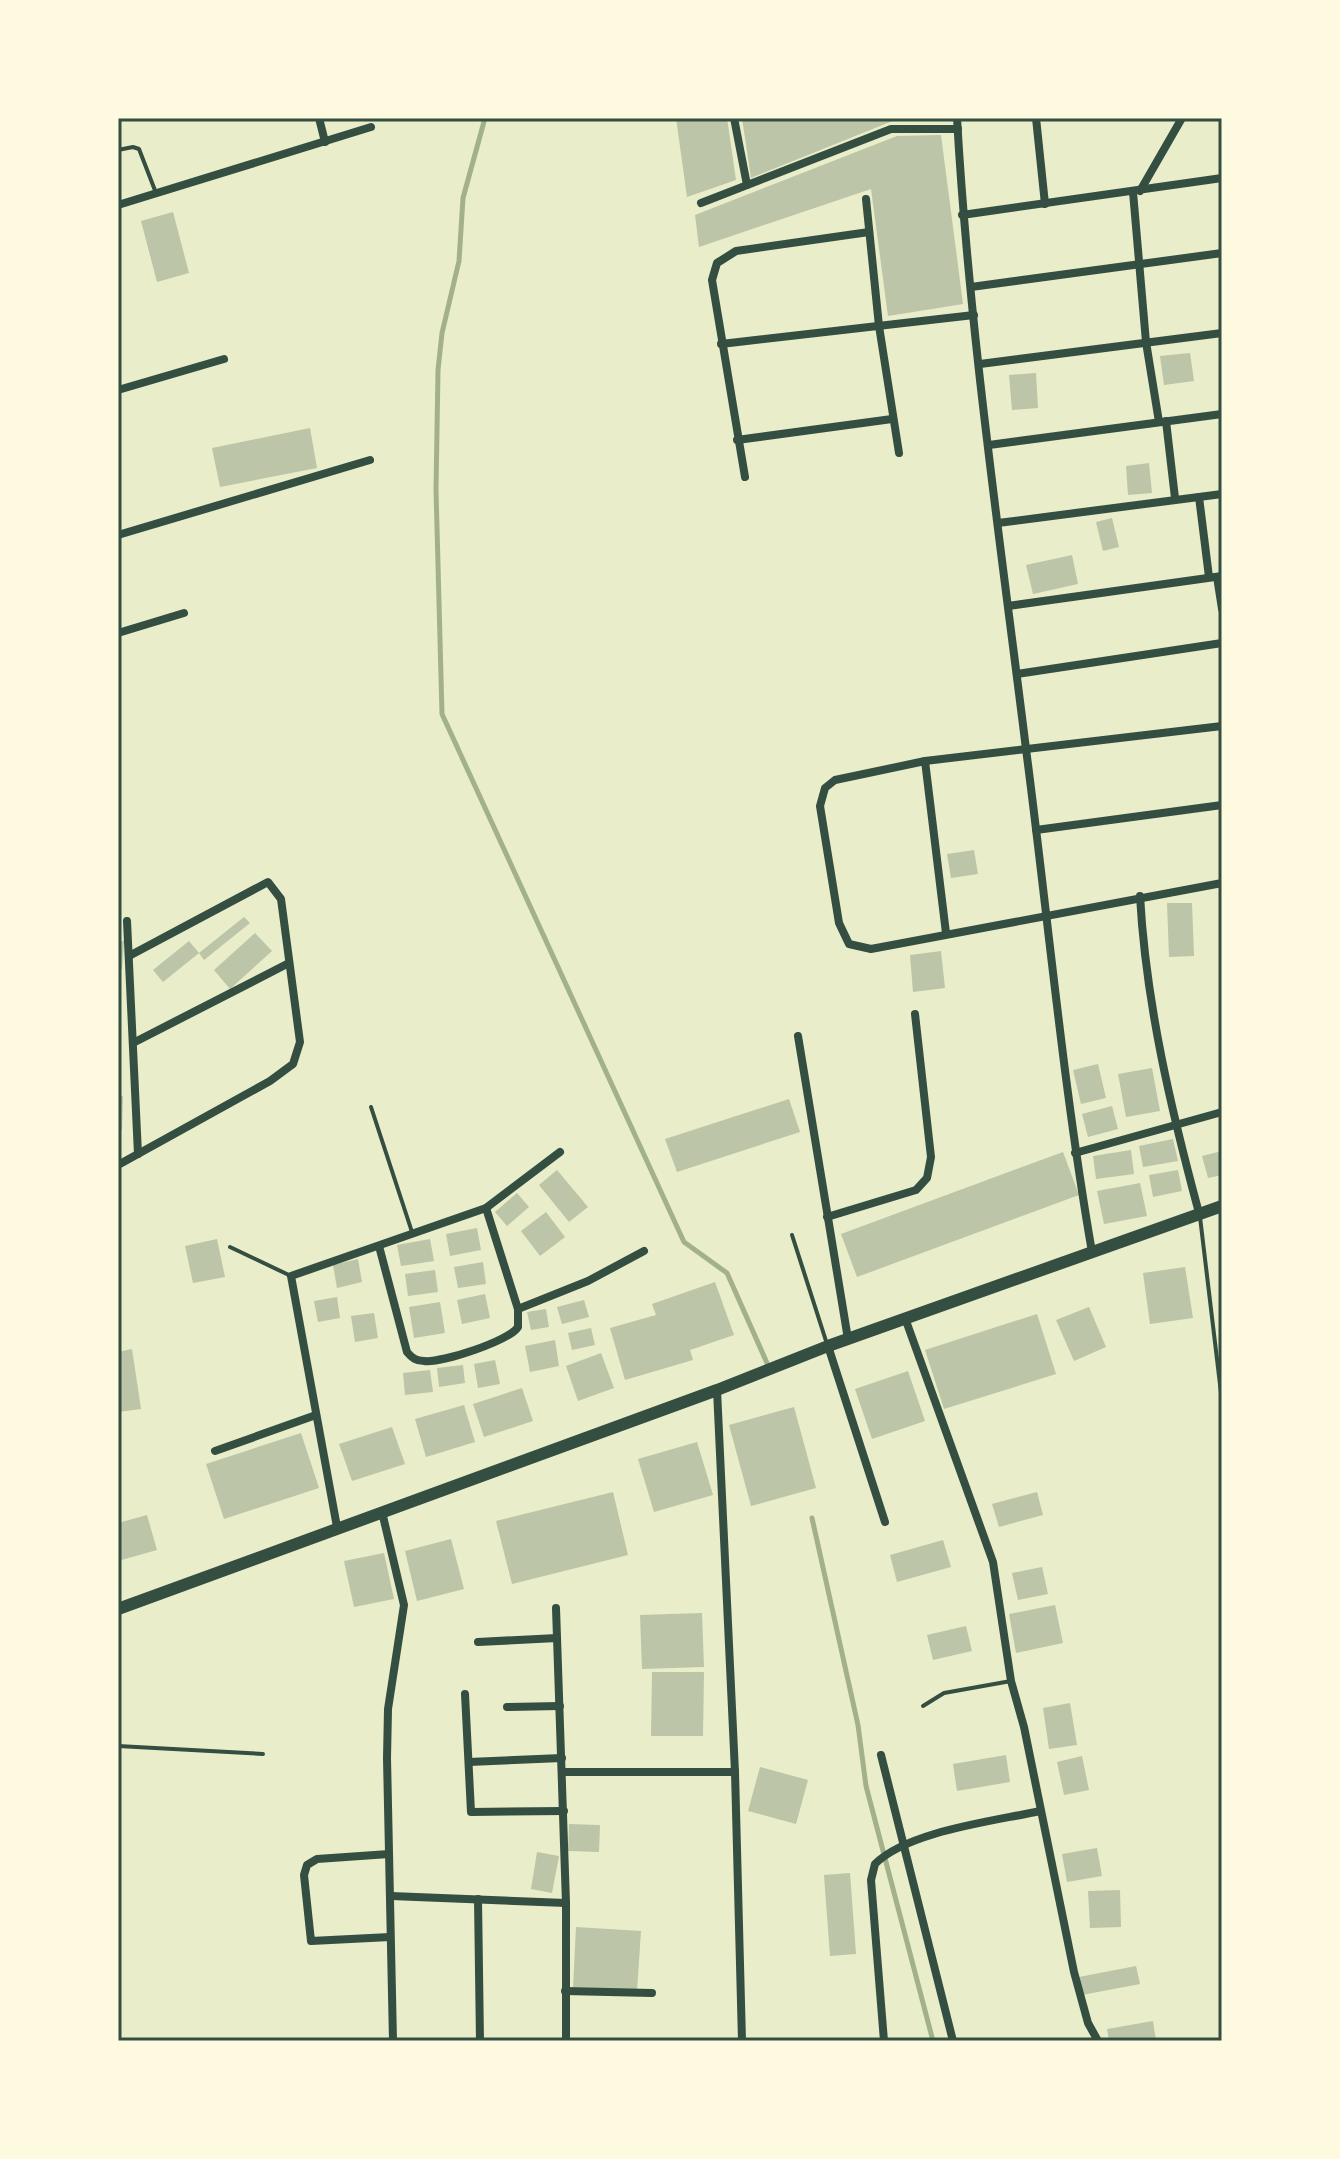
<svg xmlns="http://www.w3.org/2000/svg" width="1340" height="2159" font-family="'Fira Sans Condensed',sans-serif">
	<rect width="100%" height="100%" fill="#e9edc9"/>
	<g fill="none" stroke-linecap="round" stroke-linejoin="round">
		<g stroke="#a3b18a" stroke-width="5">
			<path d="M485,118l-22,80 -4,63 -17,72 -4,37 -2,120 6,224 242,528 43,31 40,90"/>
			<path d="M812,1518l46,207 8,61 67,255"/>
		</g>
	</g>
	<g fill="#bcc5a7">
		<path d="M676,118h51l9,62 -49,17z"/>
		<path d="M742,118h158l-149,60z"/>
		<path d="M941,135l22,169 -75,12 -17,-127 -172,58 -4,-32 202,-79z"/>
		<path d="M173,212l16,61 -32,9 -16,-61z"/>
		<path d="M1190,353l4,28 -30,4 -4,-29z"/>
		<path d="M1036,373l2,35 -26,2 -3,-35z"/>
		<path d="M310,428l7,40 -97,19 -8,-39z"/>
		<path d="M1149,463l3,30 -24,2 -2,-29z"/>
		<path d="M1112,518l7,29 -16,4 -7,-29z"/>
		<path d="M1072,555l6,29 -45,10 -7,-29z"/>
		<path d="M974,850l4,24 -27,4 -4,-24z"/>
		<path d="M1167,903h25l2,53 -25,1z"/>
		<path d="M244,917l6,6 -46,37 -5,-7z"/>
		<path d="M255,933l17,18 -42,38 -16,-19z"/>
		<path d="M118,941h6l-2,28h-4z"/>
		<path d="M189,941l10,12 -36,29 -10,-12z"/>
		<path d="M941,951l4,37 -32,4 -3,-37z"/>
		<path d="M1098,1064l8,34 -25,6 -8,-34z"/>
		<path d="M1152,1068l8,43 -34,6 -8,-43z"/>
		<path d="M118,1096h5l-1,34h-4z"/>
		<path d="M789,1099l11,33 -123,40 -12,-33z"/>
		<path d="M1112,1106l6,23 -30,8 -6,-23z"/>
		<path d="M1173,1139l5,22 -35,6 -4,-21z"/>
		<path d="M1131,1150l3,24 -38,5 -3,-23z"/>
		<path d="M1222,1151v24l-14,3 -6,-22z"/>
		<path d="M1063,1152l16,43 -222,82 -16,-43z"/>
		<path d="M557,1170l31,37 -19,15 -30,-37z"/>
		<path d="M1178,1170l4,21 -29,6 -4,-22z"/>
		<path d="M1140,1183l7,33 -43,8 -7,-33z"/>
		<path d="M517,1193l12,14 -22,19 -12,-14z"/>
		<path d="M546,1212l19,25 -25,19 -19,-25z"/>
		<path d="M477,1228l4,22 -31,6 -4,-22z"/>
		<path d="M217,1239l8,38 -32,6 -8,-37z"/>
		<path d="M430,1239l4,22 -33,5 -4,-21z"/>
		<path d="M358,1259l4,23 -25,6 -4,-23z"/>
		<path d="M483,1262l3,22 -28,4 -4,-21z"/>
		<path d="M1185,1267l8,51 -43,6 -7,-51z"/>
		<path d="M435,1270l3,22 -30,4 -3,-22z"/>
		<path d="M715,1282l19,53 -44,15 3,10 -68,20 -15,-52 46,-13 -4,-11z"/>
		<path d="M485,1294l5,24 -28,6 -5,-24z"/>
		<path d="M337,1297l3,21 -22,4 -4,-21z"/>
		<path d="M584,1300l5,17 -27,7 -5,-17z"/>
		<path d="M440,1302l5,31 -31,5 -5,-31z"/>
		<path d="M1089,1307l17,40 -32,14 -18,-41z"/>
		<path d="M546,1309l3,18 -18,3 -4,-18z"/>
		<path d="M374,1313l4,25 -23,4 -4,-26z"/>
		<path d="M1037,1314l19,60 -112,35 -19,-59z"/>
		<path d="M591,1328l4,17 -23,5 -4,-17z"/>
		<path d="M555,1340l4,26 -29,6 -5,-26z"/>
		<path d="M132,1349l9,60 -23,3v-60z"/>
		<path d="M601,1353l13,35 -36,13 -12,-35z"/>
		<path d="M495,1360l5,24 -22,4 -4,-24z"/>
		<path d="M463,1365l2,18 -26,4 -2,-19z"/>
		<path d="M430,1370l3,22 -28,3 -2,-22z"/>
		<path d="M908,1371l17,50 -53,18 -17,-50z"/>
		<path d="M522,1388l11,33 -49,16 -11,-33z"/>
		<path d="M464,1405l11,37 -49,15 -11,-38z"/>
		<path d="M794,1407l22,81 -65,18 -22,-81z"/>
		<path d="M392,1427l13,37 -53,17 -13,-37z"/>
		<path d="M301,1433l18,55 -95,31 -18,-55z"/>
		<path d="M697,1442l16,53 -59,17 -16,-53z"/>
		<path d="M613,1492l15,63 -116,29 -16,-63z"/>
		<path d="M1037,1492l6,23 -44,12 -7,-23z"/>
		<path d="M147,1515l10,35 -39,11v-38z"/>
		<path d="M451,1539l13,50 -47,12 -12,-50z"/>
		<path d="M943,1540l8,27 -54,15 -7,-27z"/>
		<path d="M384,1553l10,46 -40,8 -10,-46z"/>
		<path d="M1042,1567l6,27 -30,6 -6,-27z"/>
		<path d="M1055,1605l8,38 -47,10 -7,-39z"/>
		<path d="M702,1613l2,54 -62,2 -2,-54z"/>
		<path d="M966,1626l6,25 -39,9 -6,-25z"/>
		<path d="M652,1672h52l-1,64h-52z"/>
		<path d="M1070,1703l7,42 -28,4 -6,-41z"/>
		<path d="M1006,1755l4,27 -53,9 -4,-27z"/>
		<path d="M1082,1756l7,34 -25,5 -7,-33z"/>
		<path d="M760,1767l48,13 -12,44 -48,-13z"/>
		<path d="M569,1824l31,1 -1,27 -31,-1z"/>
		<path d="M1097,1848l5,28 -35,6 -5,-28z"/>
		<path d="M537,1852l22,4 -7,37 -21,-4z"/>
		<path d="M850,1873l6,81 -26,2 -6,-81z"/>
		<path d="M1120,1890l1,37 -31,1 -2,-37z"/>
		<path d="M576,1927l65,4 -4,60 -64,-3z"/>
		<path d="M1136,1966l4,18 -58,11 -3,-18z"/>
		<path d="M1153,2021l3,20h-47l-2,-12z"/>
	</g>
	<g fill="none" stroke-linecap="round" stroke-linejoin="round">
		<g stroke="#344e41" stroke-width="4">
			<path d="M118,150l15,-3 6,2 17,44"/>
			<path d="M371,1107l41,125"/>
			<path d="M1200,1217l22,184"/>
			<path d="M792,1235l35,109"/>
			<path d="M230,1247l61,29"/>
			<path d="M923,1706l21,-13 67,-12"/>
			<path d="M118,1746l145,8"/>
		</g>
		<g stroke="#344e41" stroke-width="8">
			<path d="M319,118l6,24"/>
			<path d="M734,118l13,67"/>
			<path d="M957,118c12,211 43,421 69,631 22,168 37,336 66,503"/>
			<path d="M1036,118l9,86"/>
			<path d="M1140,191l42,-73"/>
			<path d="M1133,192l13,150 13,80"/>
			<path d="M866,199l13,127 20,127"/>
			<path d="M701,203l190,-74h67"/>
			<path d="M118,205l253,-78"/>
			<path d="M962,215l260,-37"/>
			<path d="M971,287l251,-34"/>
			<path d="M721,344l253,-29"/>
			<path d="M980,364l242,-31"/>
			<path d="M118,390l106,-31"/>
			<path d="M1166,421l9,77"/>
			<path d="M737,440l155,-21"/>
			<path d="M989,445l233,-31"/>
			<path d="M745,477l-33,-197 5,-17 19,-12 133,-19"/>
			<path d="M1199,497l10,80"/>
			<path d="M998,523l224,-29"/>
			<path d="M118,535l252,-75"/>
			<path d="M1217,577l5,32"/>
			<path d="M1008,606l214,-30"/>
			<path d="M118,633l66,-20"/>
			<path d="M1017,674l205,-31"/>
			<path d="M1222,726l-297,35 -90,19 -10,8 -5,18 19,117 10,21 22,5 351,-66"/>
			<path d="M925,761l21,172"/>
			<path d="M1036,830l186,-25"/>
			<path d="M1140,896c6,108 31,213 59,317"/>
			<path d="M127,921l11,233"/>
			<path d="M798,1036l50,303"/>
			<path d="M133,1043l154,-79"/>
			<path d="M1075,1153l147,-41"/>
			<path d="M118,1165l152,-84 23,-17 7,-22 -19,-143 -13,-17 -139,74"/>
			<path d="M827,1217l89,-27 11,-12 4,-21 -16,-143"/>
			<path d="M379,1246l28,106c5,6 9,9 17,9 18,2 85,-20 94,-34v-18l-32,-101"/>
			<path d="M518,1309l70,-28 56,-30"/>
			<path d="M905,1318l88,244 18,119 13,46 50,245 14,51 10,18"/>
			<path d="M828,1346l57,176"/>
			<path d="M717,1390l18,382 7,269"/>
			<path d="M215,1451l101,-36"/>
			<path d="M382,1512l22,93 -16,104 -1,49 6,283"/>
			<path d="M337,1527l-46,-251 195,-68 74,-56"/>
			<path d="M556,1608l10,295v138"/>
			<path d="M478,1642l79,-4"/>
			<path d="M465,1694l6,118 93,-1"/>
			<path d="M507,1707l53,-1"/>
			<path d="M881,1755l72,286"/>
			<path d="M469,1762l93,-4"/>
			<path d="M563,1772h172"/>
			<path d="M389,1854l-72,5 -10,6 -3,10 7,66 79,-4"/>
			<path d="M391,1896l175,7"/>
			<path d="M478,1899l2,142"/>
			<path d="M565,1991l87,2"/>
			<path d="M884,2041l-13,-161 4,-16c33,-33 120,-43 165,-53"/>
		</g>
		<path stroke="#344e41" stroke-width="12" d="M118,1609l599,-219 111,-44 394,-140"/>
	</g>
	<rect width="1340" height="2159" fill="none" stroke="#fefae0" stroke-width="240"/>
	<rect x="120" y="120" width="1100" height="1919" fill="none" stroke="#344e41" stroke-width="3"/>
</svg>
